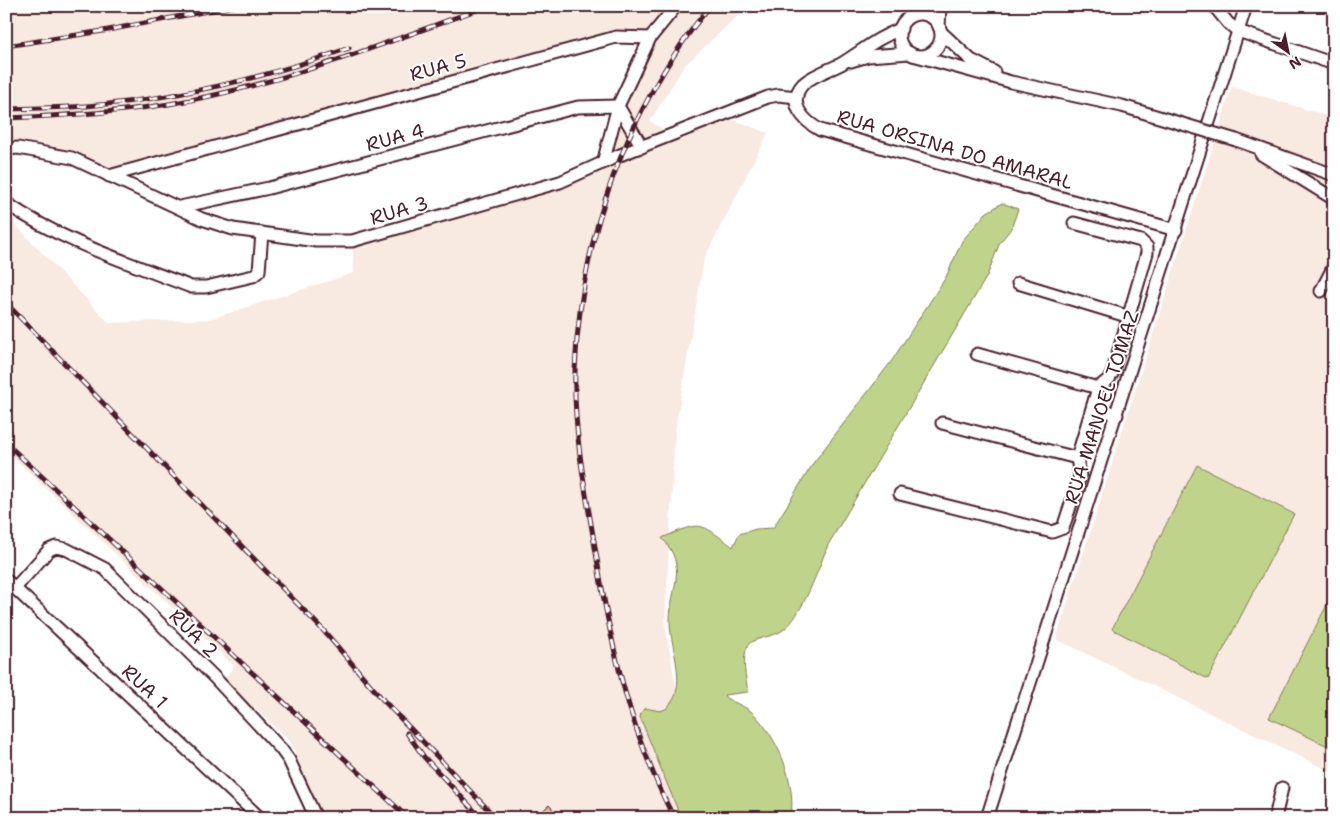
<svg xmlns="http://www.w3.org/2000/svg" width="1340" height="824" font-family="'Shantell Sans',sans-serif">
	<rect width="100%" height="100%" fill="#fff"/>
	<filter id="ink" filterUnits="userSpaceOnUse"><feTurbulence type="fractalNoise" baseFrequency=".02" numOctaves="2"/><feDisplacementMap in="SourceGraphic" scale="10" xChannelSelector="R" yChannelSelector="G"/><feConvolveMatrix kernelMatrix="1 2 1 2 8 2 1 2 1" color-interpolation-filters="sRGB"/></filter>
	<g filter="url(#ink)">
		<g fill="#f8e9e1">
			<path d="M6,6h742l-64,60 -34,55 30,20 49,-23 39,15 -64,126 -29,171 -10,195 13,74 42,119h-397l-33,-77 -66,-61 10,-14 -221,-209 -7,-2v-240l103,108 101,-4 144,-46 -2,-32 251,-78 15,-57 31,-67 -33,-2 -507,139 -37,-18 -66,-9z"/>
			<path d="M1232,87l102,31v655l-278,-134z"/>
		</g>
		<g fill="#bfd48a" stroke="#847a5a">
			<path d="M1002,203l16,6 -7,20 -11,13 -13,34 -159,269c-9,22 -26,72 -45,85 -8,7 -31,8 -35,15 -7,13 -2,33 0,47l-24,3 2,3c9,5 21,9 28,16 25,26 42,67 37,104h-110l-41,-101 1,-5 4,-4 15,3 6,-2c3,-4 9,-10 10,-16 6,-23 -6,-49 -6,-72 0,-34 19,-53 -8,-83 40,-17 36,-17 71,9l6,-13 17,-5 17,-1 41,-66 77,-100 55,-85 16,-36 24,-28z"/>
			<path d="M1197,465l97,49 -86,165 -96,-50z"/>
			<path d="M1334,591v158l-65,-31z"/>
		</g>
		<path fill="#e8b69a" stroke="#4a1f2b" d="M549,805l12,13h-26z"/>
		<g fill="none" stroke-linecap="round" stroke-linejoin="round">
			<g stroke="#4a1f2b" stroke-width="15">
				<g id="minor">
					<path d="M1214,6l14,17 10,8 96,33"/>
					<circle cx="920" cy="35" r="21"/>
					<path d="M939,27l1,-21"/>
					<path d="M901,29c-23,8 -40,23 -60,35 -12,6 -28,11 -38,20 -17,19 1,37 17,46l356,100"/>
					<path d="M941,32l30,28 23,12"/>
					<path d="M913,55l98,27 111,24 57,17"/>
					<path d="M851,61l17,-5 42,-3"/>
					<path d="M1236,140l98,35"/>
					<path d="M6,149l12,-1 54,10 130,61 31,10 83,12h36l208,-59 60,-27 148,-58 10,-2 19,2"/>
					<path d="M1261,154l73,45"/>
					<path d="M603,163l15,-57 32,-68 26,-32"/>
					<path d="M109,176l507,-139 34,1"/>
					<path d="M6,203c56,39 122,59 185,84h15l47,-11 6,-5 3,-38"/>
					<path d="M180,207l89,-19 309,-81 40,-1 24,41"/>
					<path d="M1018,283l112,34"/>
					<path d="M1321,291l13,-25"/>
					<path d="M977,354l121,34"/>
					<path d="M1093,406l24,9"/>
					<path d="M942,423l135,35"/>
					<path d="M900,494l152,38 11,-4 17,-52 -3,-18 21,-70 11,-9 3,-5 35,-121v-6l-6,-6 -67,-18"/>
					<path d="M6,580l254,238"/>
					<path d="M15,588l34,-38 7,-3 10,2 39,20 109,108 67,72 8,11 27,58"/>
					<path d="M987,818l259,-812"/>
					<path d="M1275,818l7,-30"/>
				</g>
			</g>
			<use href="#minor" stroke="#fff" stroke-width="11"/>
			<g stroke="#4a1f2b" stroke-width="5">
				<g id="rail">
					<path d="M6,46l97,-15 131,-25"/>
					<path d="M6,109c27,-1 54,-1 80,-3 89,-7 179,-28 263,-58"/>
					<path d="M6,118c55,-2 109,-5 163,-14 109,-18 214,-60 318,-98"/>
					<path d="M6,303l317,327 61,71 112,117"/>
					<path d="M6,443l402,375"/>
					<path d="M407,733l17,24 57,61"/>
					<path d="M674,818c-43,-84 -62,-166 -77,-259 -10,-61 -24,-125 -22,-188 5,-133 51,-262 135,-365"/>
				</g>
			</g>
			<use href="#rail" stroke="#fff" stroke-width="3" stroke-dasharray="9" stroke-linecap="butt"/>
			<g stroke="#4a1f2b" stroke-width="15" stroke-linecap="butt">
				<path id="minor-bridge" d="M1179,123l57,17"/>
			</g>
			<use href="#minor-bridge" stroke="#fff" stroke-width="11"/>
		</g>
	</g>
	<g text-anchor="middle" stroke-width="4" stroke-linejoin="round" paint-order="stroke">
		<g font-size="19" fill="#4a1f2b" stroke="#fff">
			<text transform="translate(438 67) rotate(-15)" y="7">RUA 5</text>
			<text transform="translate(395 137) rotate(-15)" y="7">RUA 4</text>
			<text transform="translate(955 149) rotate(16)" y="7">RUA ORSINA DO AMARAL</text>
			<text transform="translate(399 210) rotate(-16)" y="7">RUA 3</text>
			<text transform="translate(1101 407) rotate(-72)" y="7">RUA MANOEL TOMAZ</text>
			<text transform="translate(194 633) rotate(45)" y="7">RUA 2</text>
			<text transform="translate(145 686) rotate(43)" y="7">RUA 1</text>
		</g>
	</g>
	<rect width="1340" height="824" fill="none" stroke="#fff" stroke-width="25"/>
	<rect x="12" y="12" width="1315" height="799" fill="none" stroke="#4a1f2b" stroke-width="2" filter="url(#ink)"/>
	<g transform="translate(1288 52) rotate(147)" stroke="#ffffff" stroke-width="4" paint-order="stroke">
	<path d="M0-4L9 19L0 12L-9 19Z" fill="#4a1f2b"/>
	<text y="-8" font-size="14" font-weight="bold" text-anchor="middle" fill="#4a1f2b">N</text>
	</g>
</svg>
